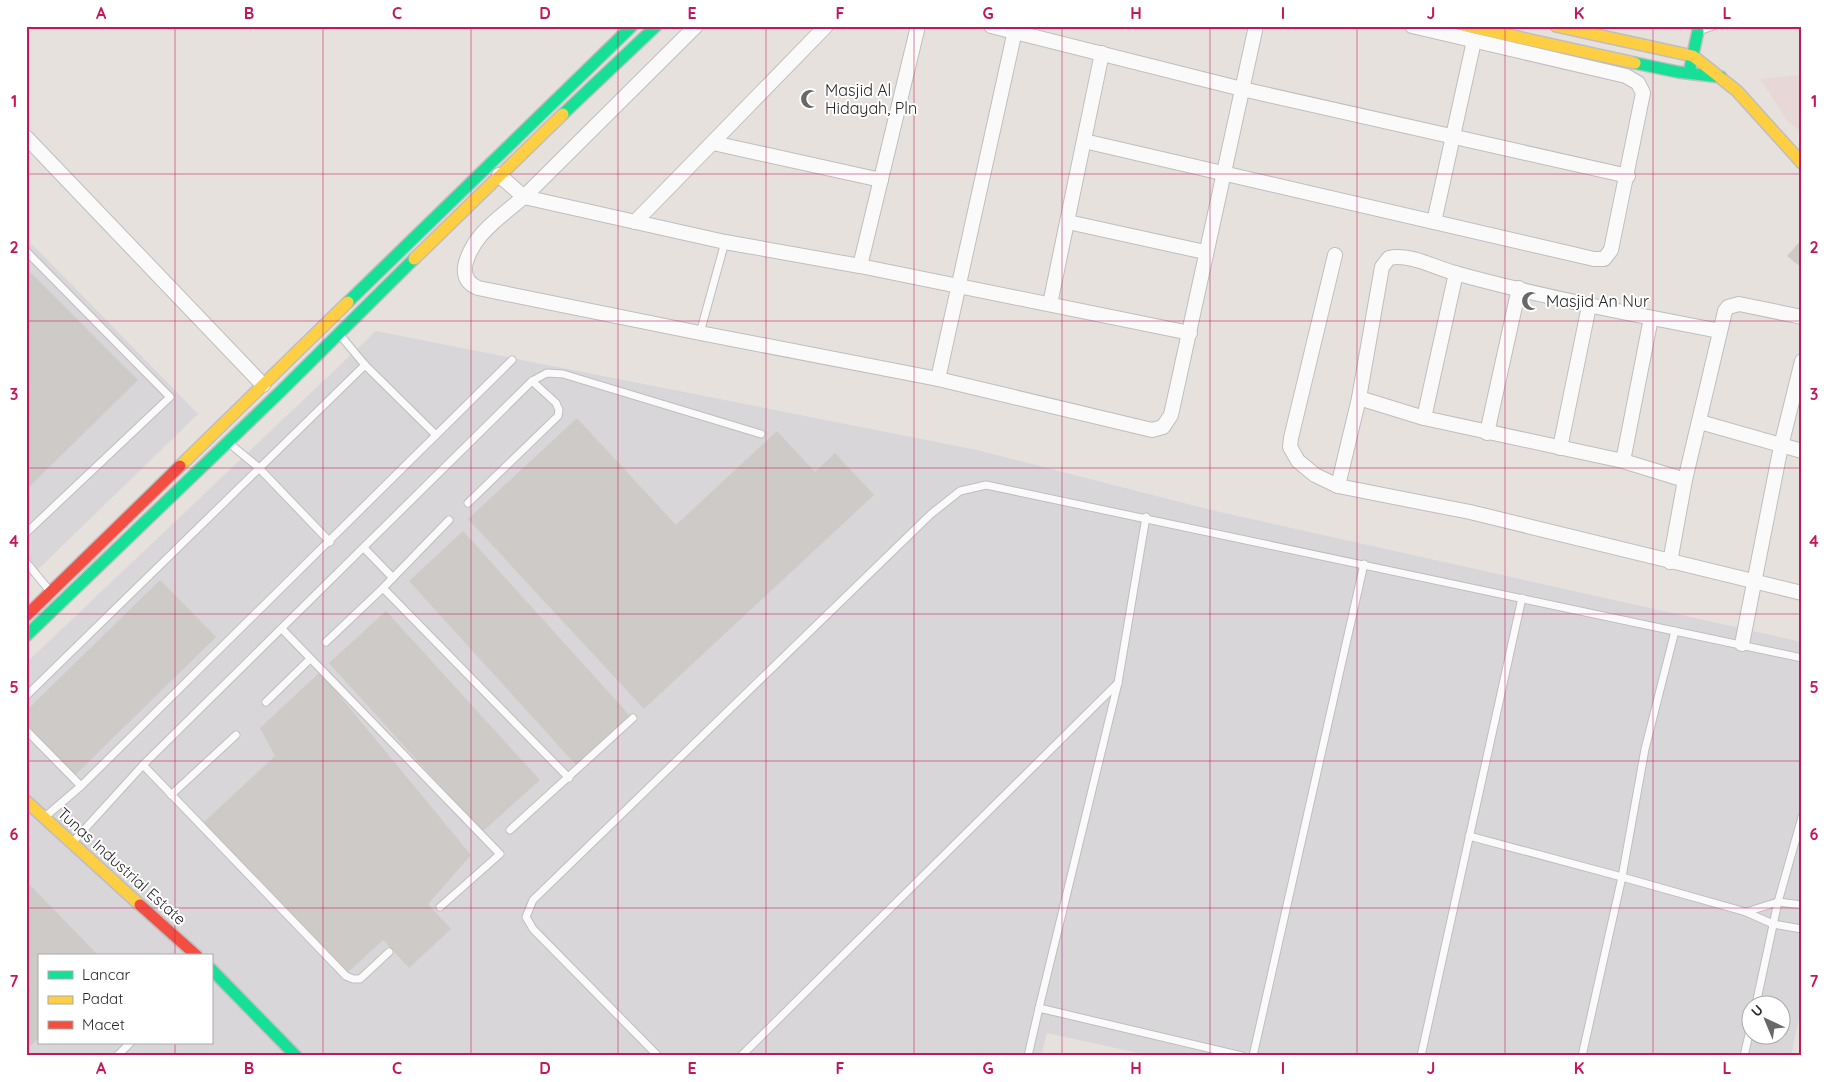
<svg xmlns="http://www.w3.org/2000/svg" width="1828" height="1082" font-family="Quicksand,sans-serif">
	<rect width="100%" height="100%" fill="#e6e1dd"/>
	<g fill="#d9d6d9" fill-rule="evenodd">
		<path d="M26,238l172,176 -172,167z"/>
		<path d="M376,331l601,119 234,60 591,132v362l-11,52h-639l-105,-23 -6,23h-1015v-393zM39,956h172v87h-172zM1750,1004h30v30h-30z"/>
	</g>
	<path fill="#e8d7d7" d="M1802,75v58l-15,-13 -27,-41z"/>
	<g fill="#cdcac7">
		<path d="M1802,239v29l-15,-12z"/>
		<path d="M26,268l112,112 -112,110z"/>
		<path d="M577,418l99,107 101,-94 38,41 20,-19 39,42 -230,214 -176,-190z"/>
		<path d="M463,531l168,186 -54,49 -168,-185z"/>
		<path d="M160,580l56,57 -141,138 -49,-50v-14z"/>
		<path d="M386,611l154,169 -58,52 -153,-169z"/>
		<path d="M320,672l151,183 -43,49 23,25 -42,39 -26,-28 -37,34 -142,-152 71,-66 -15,-28z"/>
		<path d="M26,881l73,75h-60v82l-13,12z"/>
	</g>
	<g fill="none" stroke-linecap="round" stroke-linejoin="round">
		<g stroke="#bfbebf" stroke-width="9">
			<g id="lane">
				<path d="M1699,31l14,-5"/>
				<path d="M26,251l144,146 -144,136"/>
				<path d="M700,333l25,-91"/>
				<path d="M340,335l25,30 71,70"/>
				<path d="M230,444l28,23 72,75"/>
				<path d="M468,503l90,-87 1,-6 -3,-7 -24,-22"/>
				<path d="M365,549l28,29"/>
				<path d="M26,562l23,28"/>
				<path d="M383,588l66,-68"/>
				<path d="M282,629l218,225 -60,53"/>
				<path d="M326,642l57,-54 186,190"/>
				<path d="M26,696l339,-331"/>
				<path d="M266,702l44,-43"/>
				<path d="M26,730l55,56"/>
				<path d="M143,765l203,211 7,3h7l29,-27"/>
				<path d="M171,795l65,-60"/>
				<path d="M46,816l35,-30 431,-426"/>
				<path d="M510,830l123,-112"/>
				<path d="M1469,836l153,41 124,35 27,12 29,5"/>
				<path d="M72,843l71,-78 389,-384 15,-8 16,1 198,60"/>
				<path d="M1746,912l32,-10 24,3"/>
				<path d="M1756,1004l22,-102 24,-85"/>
				<path d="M1039,1008l79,-325 28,-166"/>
				<path d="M117,1056l13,-13"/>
				<path d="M658,1056l-125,-127 -7,-12 7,-17 398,-386 29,-23 26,-6 816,173"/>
				<path d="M741,1056l377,-373"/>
				<path d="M1028,1056l11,-48 203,48"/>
				<path d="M1253,1056l111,-492"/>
				<path d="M1421,1056l101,-458"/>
				<path d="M1582,1056l40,-179 23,-128 30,-118"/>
				<path d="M1744,1056l6,-26"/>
			</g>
		</g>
		<g stroke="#bfbebf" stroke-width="16">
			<g id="street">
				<path d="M696,26c-55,55 -110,110 -166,165 -16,16 -43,33 -55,52 -10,16 -18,36 3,45l222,45 238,46 214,51 11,-3 8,-12 85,-389"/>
				<path d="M991,26l251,63 386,87"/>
				<path d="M26,137l237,248"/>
				<path d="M1084,141l510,118h10l7,-9 32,-157 -5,-10 -12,-7 -214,-50"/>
				<path d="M713,143l168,37"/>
				<path d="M499,175l25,22 201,45 135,24 330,67"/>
				<path d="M635,222l191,-196"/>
				<path d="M1068,222l137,30"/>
				<path d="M1434,222l40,-181"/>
				<path d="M1335,255l-44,183 -1,9 8,14 17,14 23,11 132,26 332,81"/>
				<path d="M860,266l58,-240"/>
				<path d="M1050,304l52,-251"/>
				<path d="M938,379l78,-353"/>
				<path d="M1359,398l65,20 199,43 62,19"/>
				<path d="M1424,418l32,-145"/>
				<path d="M1700,422l102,29"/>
				<path d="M1487,433l32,-145"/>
				<path d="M1560,448l29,-142"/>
				<path d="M1623,461l28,-143"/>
				<path d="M1338,486l21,-88 23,-131 7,-9c20,-5 47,10 66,15 87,24 176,41 265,58"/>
				<path d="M1670,562l15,-82 40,-169 3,-4 11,-3 63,13"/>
				<path d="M1742,644l39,-198 21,-85"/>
			</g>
		</g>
		<g stroke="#bfbebf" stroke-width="14">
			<g id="fast">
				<path d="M1635,63l43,9 43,5"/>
				<path d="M1690,68l8,-37 -1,-5"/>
				<path d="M563,114l93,-88"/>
				<path d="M348,302l284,-276"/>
				<path d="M26,636l255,-245 133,-132"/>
				<path d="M211,969l85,87"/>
			</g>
		</g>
		<g stroke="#bfbebf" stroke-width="14">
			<g id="slow">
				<path d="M1467,26l168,37"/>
				<path d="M1556,26l137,30 44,35 65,72"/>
				<path d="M414,259l149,-145"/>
				<path d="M180,466l168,-164"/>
				<path d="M26,801l114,104"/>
			</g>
		</g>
		<g stroke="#bfbebf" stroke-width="14">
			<g id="jam">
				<path d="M26,616l154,-150"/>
				<path d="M140,905l57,51"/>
			</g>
		</g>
		<use href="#lane" stroke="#fbfafa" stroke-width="7"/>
		<use href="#street" stroke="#fbfafa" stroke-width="14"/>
		<use href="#fast" stroke="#16e098" stroke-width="11"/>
		<use href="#slow" stroke="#ffcf43" stroke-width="11"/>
		<use href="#jam" stroke="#f24e42" stroke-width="11"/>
	</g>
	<path fill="none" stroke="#c2185b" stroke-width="1" stroke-opacity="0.55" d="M175,26v930M323,26v1030M471,26v1030M618,26v1030M766,26v1030M914,26v1030M1062,26v1030M1210,26v1030M1357,26v1030M1505,26v1030M1653,26v1030M26,174h1776M26,321h1776M26,468h1776M26,614h1776M26,761h1776M26,908h1776M175,1043v13"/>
	<defs>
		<g id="mosque-bare" transform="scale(1.5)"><path d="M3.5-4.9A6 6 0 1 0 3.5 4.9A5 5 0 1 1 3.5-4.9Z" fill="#6a6867" stroke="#fff" stroke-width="2.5" paint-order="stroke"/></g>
	</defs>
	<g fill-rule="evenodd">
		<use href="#mosque-bare" x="810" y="99"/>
		<use href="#mosque-bare" x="1531" y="301"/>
	</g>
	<g text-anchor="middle" stroke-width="4" stroke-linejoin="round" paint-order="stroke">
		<g font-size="16" fill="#272727" stroke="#fff" text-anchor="start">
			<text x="825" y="96">Masjid Al<tspan x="825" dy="18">Hidayah, Pln</tspan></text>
			<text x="1546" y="307">Masjid An Nur</text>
		</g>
		<g font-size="16" fill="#272727" stroke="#fff">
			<text transform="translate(122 866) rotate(42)" y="6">Tunas Industrial Estate</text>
		</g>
	</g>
	<rect width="1828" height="1082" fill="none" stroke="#ffffff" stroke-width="55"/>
	<rect x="38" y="954" width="175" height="90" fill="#ffffff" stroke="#a9a9a9"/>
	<rect x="48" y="971" width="25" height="8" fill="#16e098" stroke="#a9a9a9"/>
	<text x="82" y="980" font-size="15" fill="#272727">Lancar</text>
	<rect x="48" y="996" width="25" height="8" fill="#ffcf43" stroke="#a9a9a9"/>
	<text x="82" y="1004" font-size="15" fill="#272727">Padat</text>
	<rect x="48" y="1021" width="25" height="8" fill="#f24e42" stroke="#a9a9a9"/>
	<text x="82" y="1030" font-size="15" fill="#272727">Macet</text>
	<g transform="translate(1766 1020) rotate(316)"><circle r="24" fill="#ffffff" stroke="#a9a9a9"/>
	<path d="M0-4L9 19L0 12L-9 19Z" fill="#6a6867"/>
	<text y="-8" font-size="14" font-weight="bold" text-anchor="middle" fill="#272727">U</text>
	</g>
	<rect x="28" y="28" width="1772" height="1026" fill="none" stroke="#c2185b" stroke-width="2"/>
	<g font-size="16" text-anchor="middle" font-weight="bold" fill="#c2185b">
		<text x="101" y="19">A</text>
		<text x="249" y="19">B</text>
		<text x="397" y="19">C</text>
		<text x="545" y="19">D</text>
		<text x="692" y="19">E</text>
		<text x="840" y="19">F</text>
		<text x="988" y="19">G</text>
		<text x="1136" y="19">H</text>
		<text x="1283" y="19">I</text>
		<text x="1431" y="19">J</text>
		<text x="1579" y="19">K</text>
		<text x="1727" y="19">L</text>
		<text x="14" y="107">1</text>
		<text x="1814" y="107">1</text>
		<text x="14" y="253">2</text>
		<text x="1814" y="253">2</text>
		<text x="14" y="400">3</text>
		<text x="1814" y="400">3</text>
		<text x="14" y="547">4</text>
		<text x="1814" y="547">4</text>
		<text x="14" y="693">5</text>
		<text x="1814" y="693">5</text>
		<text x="14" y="840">6</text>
		<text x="1814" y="840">6</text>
		<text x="14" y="987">7</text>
		<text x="1814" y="987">7</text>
		<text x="101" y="1074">A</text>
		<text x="249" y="1074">B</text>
		<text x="397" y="1074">C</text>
		<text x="545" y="1074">D</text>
		<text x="692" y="1074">E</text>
		<text x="840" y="1074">F</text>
		<text x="988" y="1074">G</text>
		<text x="1136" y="1074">H</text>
		<text x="1283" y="1074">I</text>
		<text x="1431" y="1074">J</text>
		<text x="1579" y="1074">K</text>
		<text x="1727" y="1074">L</text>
	</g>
</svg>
